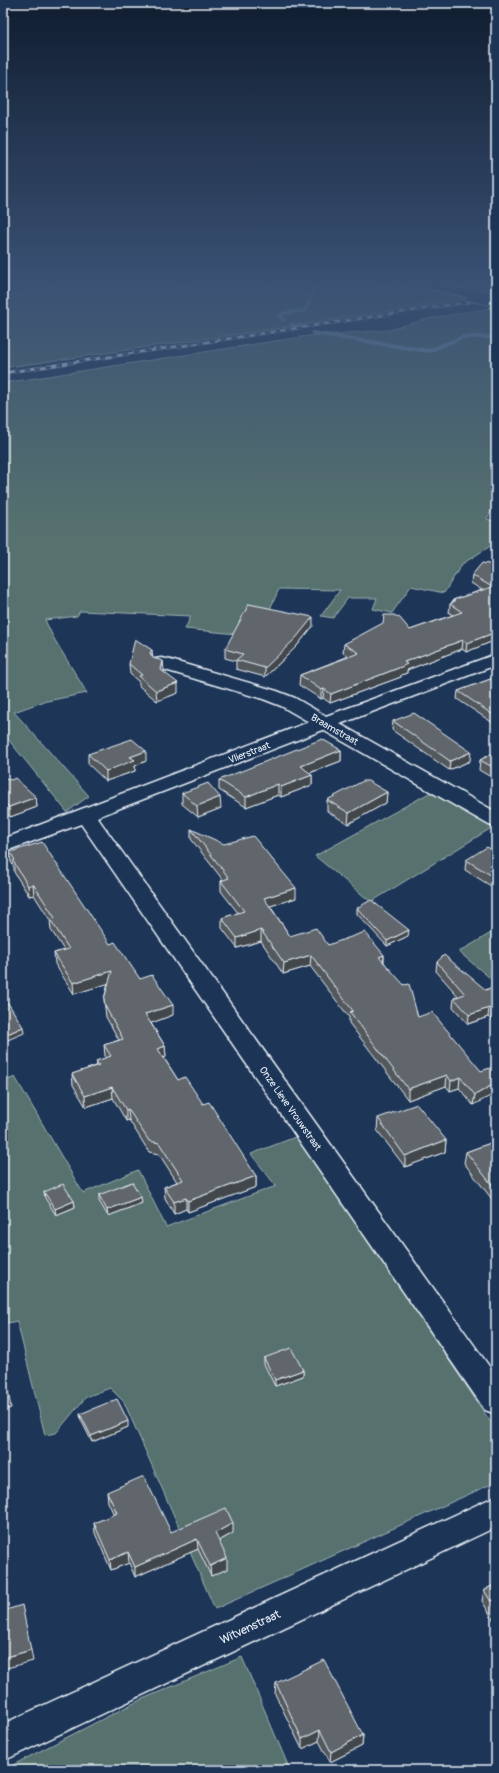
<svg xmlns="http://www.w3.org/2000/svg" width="499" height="1773" font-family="Pangolin,sans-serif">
	<rect width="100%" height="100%" fill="#1d3557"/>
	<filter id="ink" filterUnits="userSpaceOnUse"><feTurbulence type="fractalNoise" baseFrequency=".025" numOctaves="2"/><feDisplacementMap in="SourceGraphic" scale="8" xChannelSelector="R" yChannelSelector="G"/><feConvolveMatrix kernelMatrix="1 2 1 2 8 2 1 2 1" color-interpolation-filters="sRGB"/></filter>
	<g filter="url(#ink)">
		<g fill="#56716e" stroke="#9fb1b3">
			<path d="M3,284h393l71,15 -187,29 -277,40z"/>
			<path d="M496,307v196l-9,16 9,3v17l-4,6 -30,19 -18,29 -33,-7 -19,27 -19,-4 4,-11h-29l-15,20 -12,-2 19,-26 -61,-1 -9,20 -33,25 -52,-5 6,-13 -111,-5 -3,5 -32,4 8,17 34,56 -45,9 -28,10 75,84 -22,16 -64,-79v-350l305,-47 81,-6 38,-11z"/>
			<path d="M431,792l62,35 -122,75 -56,-46z"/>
			<path d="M496,930v53l-37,-31z"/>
			<path d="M15,1077l68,116 55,-23 28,57 110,-41 -25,-32 47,-18 198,294v52l-281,127 -91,-207 -14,-14 -24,9 -30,36 -11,2 -28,-114 -14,3v-242z"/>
			<path d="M242,1657l48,113h-287l137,-70z"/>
		</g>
		<path fill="#406888" stroke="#839fb5" d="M9,284h45v2l-4,3 -47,7v-5z"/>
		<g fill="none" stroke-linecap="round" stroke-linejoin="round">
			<g stroke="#839fb5" stroke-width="4">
				<path d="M283,320l-3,-4 5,-3 20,-2 12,-27"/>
				<path d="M292,325l9,2"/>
				<path d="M313,333l115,18 35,-14h33"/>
			</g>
			<g stroke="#e8f1f8" stroke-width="3">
				<g id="minor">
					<path d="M487,284h9v3l-7,-1z"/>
					<path d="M496,654v11l-156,59 156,88v15l-7,-2 -166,-95 -226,87 399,559v38l-11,-4 -404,-586 -78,28v-13l306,-117 -28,-16 -18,-7 -108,-32 -3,-4 3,-4 6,-1 6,1 110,32 18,7 31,18z"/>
					<path d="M496,1496v31l-493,234v-37z"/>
				</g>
			</g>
			<g stroke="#e8f1f8" stroke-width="3">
				<g id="highway">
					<path d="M418,284h21l37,7 2,3 -2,3 -4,1 -52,-12z"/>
					<path d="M457,284h21l18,3v8l-37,-9z"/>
				</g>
			</g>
			<use href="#minor" fill="#1d3557" fill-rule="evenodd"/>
			<use href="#highway" fill="#1d3557" fill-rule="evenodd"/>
			<g stroke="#e8f1f8" stroke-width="3">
				<path id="rail" d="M3,373l493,-75"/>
			</g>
			<use href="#rail" stroke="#1d3557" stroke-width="2" stroke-dasharray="5.5" stroke-linecap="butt"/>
			<g stroke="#e8f1f8" stroke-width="15" stroke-linecap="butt">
				<path id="highway-bridge" d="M472,294l24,6"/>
			</g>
			<use href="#highway-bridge" stroke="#1d3557" stroke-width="13"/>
		</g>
		<g fill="#53585d" stroke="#e8f1f8">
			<path d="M496,565v75l-30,12 -4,-3 -55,21v3l-6,2v2l-71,26 -7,-5 -2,1 -22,-14 1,-10 49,-19 -6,-3 1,-9 66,-14 43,-15 -4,-2 1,-9 2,-2 1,-2 29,-10 -11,-7 1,-8z"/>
			<path d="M313,626l-17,21 -31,30 -29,-8v-8l-11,-3v-9z"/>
			<path d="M152,657l12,14 -1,1 15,21 -21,8 -18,-15v-4l-9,-8 -1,-10z"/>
			<path d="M496,677v48l-39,-26 1,-8z"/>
			<path d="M393,721l77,40 -21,9 -57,-40z"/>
			<path d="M341,750v11l-31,12 2,2v10l-31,12 -3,-2 -32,12 -27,-17v-10z"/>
			<path d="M496,752v28l-17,-10 1,-10z"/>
			<path d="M88,754l58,7 -11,5v5l-29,10 -18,-17z"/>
			<path d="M3,777l33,20 1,10 -27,10 -6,-6h-1z"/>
			<path d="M387,792l-1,11 -38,21 -21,-13v-11z"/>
			<path d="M182,793l39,15 -23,9 -16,-13z"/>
			<path d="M191,829l105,69 -26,8 20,30 38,9 56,10v7l34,55 63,54 -8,34 -14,-17 -9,3 -4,-5 -38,14 -59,-77v-6l-39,-51 -27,8 -22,-33 -24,7 -15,-20v-10l16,-5 -17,-22v-10l2,-1 -32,-41z"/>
			<path d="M10,852l100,92 30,35 33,36 -22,8 14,23 1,11 -2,1 14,22 25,24 53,72v11l-68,25 -2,-3 -12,5 -9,-16 -1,-11 13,-5 -18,-28 -10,-2 -20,-32 -3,1 -13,-23 -27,9 -13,-22 -1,-11 25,-8 -1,-5 10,-3 -1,-2 -1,-11 15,-5 -13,-23 -2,-18 4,-16 -34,11 -19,-30 -1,-11 10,-3 -13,-20 -1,-10 -16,-25 -5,1 -15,-24v-5l-3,-5z"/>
			<path d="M496,852v40l-5,-3v-3l-26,-16 1,-10z"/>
			<path d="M357,908l51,28 -21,10 -30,-32z"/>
			<path d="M437,962l49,28 10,-5v32l-5,3 -3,-3 -20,7 -15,-17 1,-9 4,-2 -22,-25z"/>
			<path d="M378,1118l68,22 -1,12 -40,15 -28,-37z"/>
			<path d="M496,1141v61l-1,1 -31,-40 2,-11z"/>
			<path d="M44,1192l30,9 1,6 -19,8 -11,-17z"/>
			<path d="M99,1195l43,8 -34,13 -9,-15z"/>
			<path d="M264,1358l39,12v6l-28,10 -11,-22z"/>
			<path d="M80,1414l48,13 -36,15 -11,-22z"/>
			<path d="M107,1492l64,40 62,1 -14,8 8,28 -16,7 -13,-27 -63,28 -6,-14 -18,7 -16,-37 -1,-10 20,-8 -6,-13z"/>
			<path d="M496,1584v40l-14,-23 2,-11z"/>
			<path d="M276,1683l87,52 -1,11 -32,16 -11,-21 -17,8 -27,-55z"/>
		</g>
		<g fill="#43474c" stroke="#e8f1f8">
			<path d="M313,617v9l-17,21 -31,30v-9z"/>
			<path d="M496,632v8l-30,12 1,-9z"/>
			<path d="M463,640l-1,9 -55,21v3l-6,2v2l-71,26 1,-9 70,-27 3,-5z"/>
			<path d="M152,650l1,10 -3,-7z"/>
			<path d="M163,661l1,10 -3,9v-10z"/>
			<path d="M178,683v10l-21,8 -1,-10z"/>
			<path d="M324,689l-1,9 -2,1v-9z"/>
			<path d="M341,750v11l-40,15v-10z"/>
			<path d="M146,751v10l-11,5v5l-29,10v-10l24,-14z"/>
			<path d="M471,752l-1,9 -21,9 1,-9z"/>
			<path d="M312,775v10l-31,12v-10z"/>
			<path d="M278,784v11l-32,12v-10z"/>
			<path d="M387,792l-1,11 -38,21 1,-11z"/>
			<path d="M36,797l1,10 -27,10 -1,-10z"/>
			<path d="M220,797l1,11 -23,9 -1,-11z"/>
			<path d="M33,884l1,11 -5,1 -1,-10z"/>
			<path d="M296,888v10l-32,10v-10z"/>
			<path d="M261,930v11l-24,7v-10z"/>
			<path d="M409,930l-1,6 -21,10v-5z"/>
			<path d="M311,955l-1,11 -27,8 1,-11z"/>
			<path d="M384,955l-1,11 -4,-9z"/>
			<path d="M112,971l1,11 -39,12 -1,-11z"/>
			<path d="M173,1005v10l-27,10 -1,-11z"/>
			<path d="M489,1008l-1,9 -20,7 1,-9z"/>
			<path d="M496,1009v8l-5,3 1,-10z"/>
			<path d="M23,1027l1,6 -21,9v-6z"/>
			<path d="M165,1046l1,11 -7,3 -1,-11z"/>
			<path d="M447,1075l-1,11 -38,14v-11z"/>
			<path d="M460,1077l-1,11 -9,3 1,-10z"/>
			<path d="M496,1083v10l-23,12 2,-10z"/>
			<path d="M112,1087l1,11 -27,9 -1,-11z"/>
			<path d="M128,1109l1,11 -3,1v-11z"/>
			<path d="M446,1140l-1,12 -40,15v-11z"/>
			<path d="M256,1176v11l-68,25v-11z"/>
			<path d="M141,1197l1,6 -34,13 -1,-6z"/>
			<path d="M186,1198v11l-12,5v-12z"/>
			<path d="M74,1201l1,6 -19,8 -1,-6z"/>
			<path d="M303,1370v6l-28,10v-6z"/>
			<path d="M9,1396l2,12 -8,2v-12z"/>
			<path d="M128,1421v6l-36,15 -1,-6z"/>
			<path d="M233,1523v10l-18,10v-10z"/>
			<path d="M197,1539l1,10 -63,28v-10z"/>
			<path d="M128,1552l1,11 -18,7 -1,-10z"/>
			<path d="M227,1558v11l-16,7 -1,-10z"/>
			<path d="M31,1650l2,11 -30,8v-11z"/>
			<path d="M320,1730l-1,11 -17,8v-10z"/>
			<path d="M363,1735l-1,11 -32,16 1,-10z"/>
		</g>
		<g fill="#60666c" stroke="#e8f1f8">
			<path d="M482,563l14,2v67l-29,11 -4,-3 -59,22 3,2 -6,3 -70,27 -7,-5 -3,1 -21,-15 59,-22 -15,-9 39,-21 1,-8h10l6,3 10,12 52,-18 -12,-8 5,-3 -2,-1 39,-13 -20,-12z"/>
			<path d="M249,604l64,13 -17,21 -31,30 -29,-8 7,-6 -18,-5z"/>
			<path d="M135,639l17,11 -2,3 3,5 10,3 -2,9 17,13 -22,8 -17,-15 3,-1 -13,-11z"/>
			<path d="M496,677v40l-38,-26z"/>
			<path d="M414,713l57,39 -21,9 -57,-40z"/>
			<path d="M132,739l14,12 -16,6 5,3 -29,11 -18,-17z"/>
			<path d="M322,739l19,11 -40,16 11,9 -31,12 -3,-3 -32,13 -27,-17z"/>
			<path d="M496,752v17l-16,-9z"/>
			<path d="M3,777l8,3 4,-2 21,19 -27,10 -6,-6z"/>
			<path d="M363,781h5l19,11 -38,21 -22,-13z"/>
			<path d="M208,783l12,14 -23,9 -15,-13z"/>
			<path d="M191,829l33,15 29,-8 43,52 -32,10 26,38 26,-8 12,17 37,-13 19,23 -5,2 25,28 5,-1 9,33 14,-5 49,59 15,-5v17l-21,12 -15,-18 -9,4 -4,-6 -39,14 -58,-77 3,-1 -42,-56 -27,8 -23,-33 -24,8 -15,-20 22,-7 -23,-30 8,-3z"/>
			<path d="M42,842l68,102 5,-2 25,37 12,-4 21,30 -28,9 20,32 -7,3 20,31 7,-3 18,27 6,-2 47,74 -68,25 -2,-3 -12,4 -10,-15 19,-7 -24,-37 -10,-2 -21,-32 -2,1 -14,-23 -27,9 -13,-22 27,-9 -3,-4 15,-5 -7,-11 19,-6 -18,-33 -1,-7 8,-28 -39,12 -19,-30 15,-4 -19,-30 5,-1 -22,-34 -5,2 -15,-25 2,-1 -5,-8z"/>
			<path d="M487,847l9,5v28l-4,-2 2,-1 -28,-17z"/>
			<path d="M371,900l38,30 -22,11 -30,-33z"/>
			<path d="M444,955l42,35 10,-5v24l-4,1 -3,-2 -20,7 -15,-17 11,-4 -28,-32z"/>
			<path d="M8,1003l15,24 -20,9v-31z"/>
			<path d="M417,1104l29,36 -41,16 -27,-38z"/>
			<path d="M496,1141v49l-30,-38z"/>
			<path d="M132,1182l9,15 -34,13 -8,-15z"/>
			<path d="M63,1184l11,17 -19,8 -11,-17z"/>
			<path d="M291,1348l12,22 -28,10 -11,-22z"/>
			<path d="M3,1370l6,26 -6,2z"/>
			<path d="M117,1399l11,22 -37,15 -11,-22z"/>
			<path d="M144,1476l27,56 55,-24 7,15 -18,10 12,25 -17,8 -13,-27 -62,28 -7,-15 -18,8 -16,-37 23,-10 -10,-21z"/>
			<path d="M496,1584v26l-12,-20z"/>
			<path d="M22,1605l9,45 -28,8v-47z"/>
			<path d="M324,1660l39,75 -32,17 -11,-22 -18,9 -26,-56z"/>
		</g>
	</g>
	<linearGradient id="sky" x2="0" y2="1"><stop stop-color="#101d30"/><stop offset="0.53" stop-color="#3a5174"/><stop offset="1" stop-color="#3a5174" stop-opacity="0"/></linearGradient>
	<rect width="499" height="532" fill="url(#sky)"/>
	<g text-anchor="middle" stroke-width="4" stroke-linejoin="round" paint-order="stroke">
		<g font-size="10" fill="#e8f1f8" stroke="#1d3557">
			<text transform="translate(335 729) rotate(30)" y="4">Braamstraat</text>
			<text transform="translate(249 752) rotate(-21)" y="4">Vlierstraat</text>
			<text transform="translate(291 1108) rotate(55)" y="4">Onze Lieve Vrouwstraat</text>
		</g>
		<g font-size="12" fill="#e8f1f8" stroke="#1d3557">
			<text transform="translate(250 1627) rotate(-25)" y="4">Witvenstraat</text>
		</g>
	</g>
	<rect width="499" height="1773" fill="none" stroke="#1d3557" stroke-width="16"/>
	<rect x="8" y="8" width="483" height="1757" fill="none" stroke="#e8f1f8" stroke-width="1.5" filter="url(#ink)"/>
</svg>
